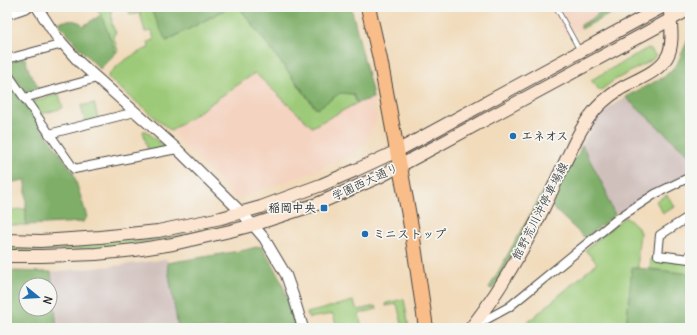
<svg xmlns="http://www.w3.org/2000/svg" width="697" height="335" font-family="Delius,'Klee One',sans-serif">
	<rect width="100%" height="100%" fill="#f6f6f2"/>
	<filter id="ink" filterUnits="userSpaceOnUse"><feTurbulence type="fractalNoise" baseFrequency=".025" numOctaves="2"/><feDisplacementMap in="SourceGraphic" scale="8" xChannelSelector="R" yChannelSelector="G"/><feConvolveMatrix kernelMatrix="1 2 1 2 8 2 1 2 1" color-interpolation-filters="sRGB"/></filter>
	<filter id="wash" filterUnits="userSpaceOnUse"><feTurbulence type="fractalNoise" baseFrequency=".012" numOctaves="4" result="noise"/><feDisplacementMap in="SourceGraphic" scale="16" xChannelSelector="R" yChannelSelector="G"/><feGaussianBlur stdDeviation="0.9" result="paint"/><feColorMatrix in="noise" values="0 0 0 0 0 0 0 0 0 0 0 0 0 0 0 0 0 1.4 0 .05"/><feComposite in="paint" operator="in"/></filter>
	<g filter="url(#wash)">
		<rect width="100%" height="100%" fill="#f1dbbb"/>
		<g fill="#f4d3c0">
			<path d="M551,7h73l-59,30 -7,-18z"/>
			<path d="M255,73l57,54 45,-24 16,-5 4,21 -13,26 -12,10 -34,15 -37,13 -46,16 -12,-15 -41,-40 -11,-13z"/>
		</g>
		<g fill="#d0c0bc">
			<path d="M625,97l65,59v18l-34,16 -41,25 -7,-15 -2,-9 -24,-46 13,-23 15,-15z"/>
			<path d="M167,259l11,69h-121l-6,-56 72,-7z"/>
		</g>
		<g fill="#9dca78" stroke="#647a52">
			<path d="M95,7h16l1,18 4,8 -3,2 5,16 -2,2 -15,-38z"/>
			<path d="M128,7h22l17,34 63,-34h9l77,102 24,-16 13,1 4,9 -45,24 -57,-54 -84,58 -62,-52 -1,-3c7,-11 28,-24 41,-28l-1,-6 6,-2 -2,-9 -7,1 -5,-19 -10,2z"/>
			<path d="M648,48l2,1 6,7 -4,4 -39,21 -13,10 -9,-11z"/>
			<path d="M59,94l4,14 -21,6 -11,-12z"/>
			<path d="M94,103l4,15 -13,4 -4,-16z"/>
			<path d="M143,131h3l19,16 -3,2 -14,2z"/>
			<path d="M667,195l8,12 -12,6 -7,-12z"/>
			<path d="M26,209v16h-19v-15z"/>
			<path d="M625,217l12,9 3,7 -2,18v17l-6,1 -6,59h-105l76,-65 -12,-13z"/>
			<path d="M216,227l1,3 -108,18 -43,2 -59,1v-6l139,-8 28,-1z"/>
			<path d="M651,258l39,5v11l-40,-5z"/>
			<path d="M404,299l5,29h-6l-6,-24 -11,2v-3z"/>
			<path d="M353,301l5,9 18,-4 1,3 -18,5 3,14h-25l-4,-14 -24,4 -2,-5z"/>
		</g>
		<g fill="#7eae68" stroke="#546c4a" fill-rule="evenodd">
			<path d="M150,7h80l-64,34z"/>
			<path d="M239,7h112l21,84 1,7 -16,5 -4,-9 -13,-1 -23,16z"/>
			<path d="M607,7h17l-43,22v-4l10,-6z"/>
			<path d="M101,15l15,38 -16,16 -21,-21 -21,-26c8,-1 21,-4 25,4z"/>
			<path d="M690,35v121l-65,-59 39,-20 13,-13z"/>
			<path d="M25,58l4,13 6,10 4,8 -14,4 -18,-26 1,-5z"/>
			<path d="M7,78l66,94 14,45 -4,5 -57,3v-45l-19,3z"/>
			<path d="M582,145l24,46 2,9 7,15 -30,23 -34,-32 22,-48 4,-1z"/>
			<path d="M553,174l-11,27 -49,88 -4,-1z"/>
			<path d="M260,246c21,24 27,52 36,82h-118l-11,-65 78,-13z"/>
			<path d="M632,268h6l52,6v54h-64z"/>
			<path d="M7,271l44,1 6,56h-50zM26,285h24v24h-24z"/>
		</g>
	</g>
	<g filter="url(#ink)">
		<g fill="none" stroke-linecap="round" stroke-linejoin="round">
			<g stroke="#494541" stroke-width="5.5">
				<path id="service" d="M556,7l24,44"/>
			</g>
			<g stroke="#494541" stroke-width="10">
				<g id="minor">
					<path d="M7,15l23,-8"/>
					<path d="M7,59l56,-15"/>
					<path d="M7,73l67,96 103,-20"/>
					<path d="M24,98l73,-20"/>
					<path d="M49,134l86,-22"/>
					<path d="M690,216l-30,19 -2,20 31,4 1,-5"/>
					<path d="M476,325l33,-18 108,-88 38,-25 35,-17"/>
				</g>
			</g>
			<g stroke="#494541" stroke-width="12">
				<path id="tertiary" d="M37,7l19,29 23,26 98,87 64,63 12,13 11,13 22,37 7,20 10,33"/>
			</g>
			<g stroke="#494541" stroke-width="14">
				<g id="secondary">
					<path d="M7,240l34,1 59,-4 58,-6 63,-13 40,-11 60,-22 35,-15 41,-19 265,-144"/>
					<path d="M7,256h35l54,-2 39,-4 38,-6 57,-13 23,-6 64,-21 64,-28 39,-21 270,-146"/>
					<path d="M471,328c30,-39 55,-83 76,-127 8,-17 15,-33 23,-49 6,-13 12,-26 21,-37 8,-11 18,-19 29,-26 15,-9 38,-16 47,-32 7,-11 4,-32 3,-45"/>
				</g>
			</g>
			<g stroke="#494541" stroke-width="16">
				<path id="trunk" d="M368,7l12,52 32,173 14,96"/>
			</g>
			<use href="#service" stroke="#fff" stroke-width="4"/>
			<use href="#minor" stroke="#fff" stroke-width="8"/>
			<use href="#tertiary" stroke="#fff" stroke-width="10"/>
			<use href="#secondary" stroke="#fce5d0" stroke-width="12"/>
			<use href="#trunk" stroke="#f8bd89" stroke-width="14"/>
		</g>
	</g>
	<g fill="#1f6fb2" stroke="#f6f6f2" stroke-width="1.5">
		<circle cx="513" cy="136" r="4"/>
		<rect x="320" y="204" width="8" height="8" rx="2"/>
		<circle cx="365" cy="234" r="4"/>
	</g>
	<g text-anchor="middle" stroke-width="3.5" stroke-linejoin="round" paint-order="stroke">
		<g font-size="12" font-weight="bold" fill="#2b2b2b" stroke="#f6f6f2" text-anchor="start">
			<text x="521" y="140">エネオス</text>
			<text x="316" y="212" text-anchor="end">稲岡中央</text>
			<text x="373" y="238">ミニストップ</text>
		</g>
		<g font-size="12" fill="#2b2b2b" stroke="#f6f6f2">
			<text transform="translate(365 182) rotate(-25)" y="4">学園西大通り</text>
			<text transform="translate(540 211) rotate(-63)" y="4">館野荒川沖停車場線</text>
		</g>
	</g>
	<rect width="697" height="335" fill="none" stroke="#f6f6f2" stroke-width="24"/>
	<g transform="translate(38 297) rotate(108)"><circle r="19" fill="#f6f6f2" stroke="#a5a5a2"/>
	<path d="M0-3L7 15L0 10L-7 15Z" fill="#1f6fb2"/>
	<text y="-6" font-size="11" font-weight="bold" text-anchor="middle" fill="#2b2b2b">N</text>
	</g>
</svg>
